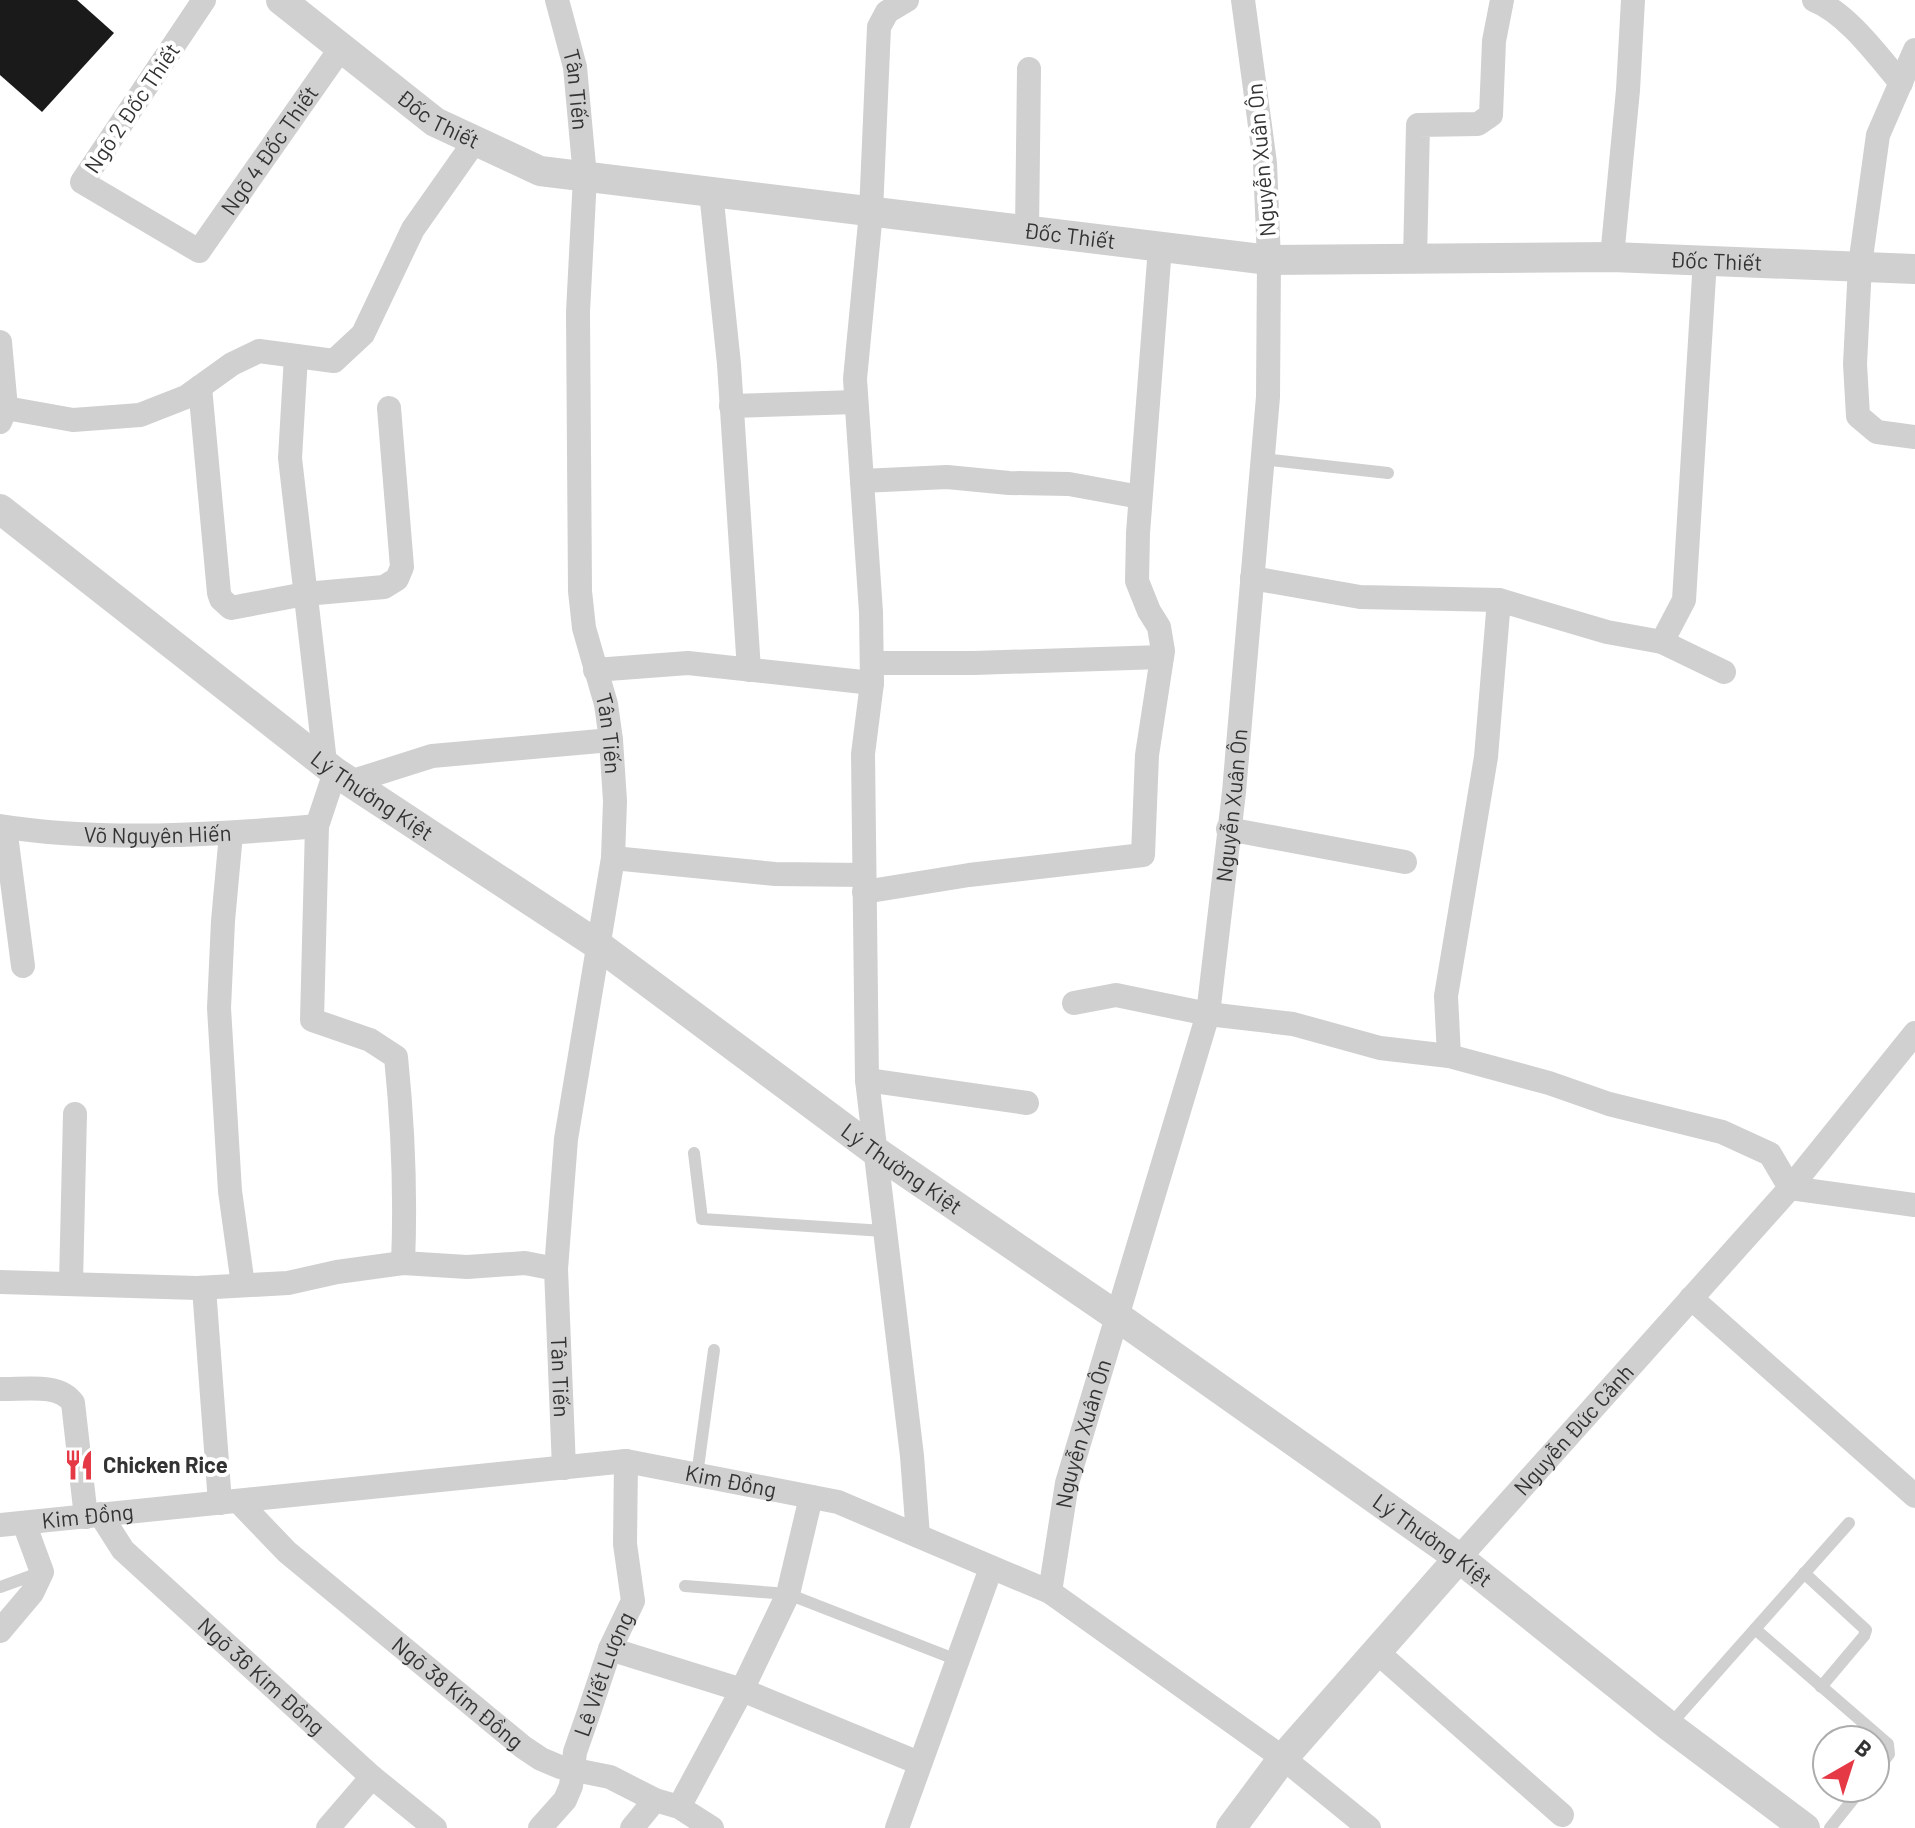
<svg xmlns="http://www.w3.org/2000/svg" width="1915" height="1828" font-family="Barlow,sans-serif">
	<rect width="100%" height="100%" fill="#fff"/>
	<path fill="#1a1a1a" d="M0,0h77l37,33 -72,79 -42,-37z"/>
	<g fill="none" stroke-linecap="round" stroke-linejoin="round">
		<g stroke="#d0d0d0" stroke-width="12">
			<path d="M1262,459l126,14"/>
			<path d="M694,1153l8,66 182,12"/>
			<path d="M697,1475l17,-125"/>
			<path d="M1804,1573l62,57 -2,6 -43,51"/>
			<path d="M685,1586l103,8 169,66"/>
			<path d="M0,1587l39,-14"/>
			<path d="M1755,1629l133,115 1,10 -14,18"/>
			<path d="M1669,1726l180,-203"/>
			<path d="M1830,1828l32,-40"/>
		</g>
		<g stroke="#d0d0d0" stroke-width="24">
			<path id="s1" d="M204,0l-122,182 117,69 142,-203"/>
			<path id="s2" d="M557,0l18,67 10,110 -7,135 2,279 4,37 22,76 5,36 4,61 -2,57 -47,281 -10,130 8,199"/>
			<path d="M907,0l-20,12 -8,15 -8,185 -16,167 16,233 1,71 -9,71 4,326 45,376 6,80"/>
			<path d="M1814,0c33,13 64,56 87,83"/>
			<path d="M1915,50l-37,85 -18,130 -5,99 3,52 19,16 38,5"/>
			<path d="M711,192l18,172 20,306"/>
			<path d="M1027,231l2,-162"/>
			<path d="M1612,257l16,-167 5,-90"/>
			<path d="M1415,260l3,-135 60,-1 13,-9 3,-74 8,-41"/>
			<path d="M0,342l6,66 -6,14"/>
			<path d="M296,356l-6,102 35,304"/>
			<path d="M200,387l19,206 2,6 10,9 74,-14 79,-7 13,-8 5,-12 -13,-159"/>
			<path d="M731,406l125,-4"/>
			<path d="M6,408l67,12 67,-5 46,-18 46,-33 27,-13 75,10 29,-27 50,-105 62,-88"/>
			<path d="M862,481l85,-4 62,6 60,1 71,13"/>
			<path d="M1252,578l108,19 139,3 108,32 55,10 62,30"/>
			<path d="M1662,642l22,-42 21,-340"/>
			<path d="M872,663h102l188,-6"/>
			<path d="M595,670l93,-7 184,20"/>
			<path d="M335,772l-18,54 -5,194 58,20 26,17c7,69 10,136 7,206"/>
			<path d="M350,782l82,-26 179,-16"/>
			<path id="s3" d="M0,826c100,16 216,9 317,0"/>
			<path d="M5,827l18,139"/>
			<path d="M1228,829l177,33"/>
			<path d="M231,834l-8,87 -4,87 11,183 13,94"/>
			<path d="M613,858l162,16 89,1"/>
			<path d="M864,892l105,-17 174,-20 4,-100 16,-104 -4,-24 -10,-16 -12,-30 1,-48 22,-286"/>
			<path d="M1074,1003l42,-8 92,19 85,10 87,24 69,8 100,27 60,21 113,28 48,22 20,34 125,17"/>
			<path d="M1449,1056l-3,-60 40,-239 13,-157"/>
			<path d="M867,1080l160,23"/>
			<path d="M0,1282l197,6 91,-5 49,-11 66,-9 64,4 58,-4 31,6"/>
			<path d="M71,1283l4,-169"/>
			<path d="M204,1288l16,215"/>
			<path d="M1691,1298l224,198"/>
			<path d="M0,1389c22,1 59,-7 73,14l13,114"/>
			<path id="s4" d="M238,1501l49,51 236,195 18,12 19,8 50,10 45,23 24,7 33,21"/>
			<path id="s5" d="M100,1514l23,36 249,227 63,51"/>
			<path id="s6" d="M0,1525l626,-64 212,41 212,90 233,166 86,70"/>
			<path id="s7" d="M1459,1558l331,-370 125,-155"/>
			<path id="s8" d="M1050,1592l17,-109 141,-469 26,-222 34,-395 1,-137 -4,-97 -22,-163"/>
			<path d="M0,1631l32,-38 10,-21 -18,-49"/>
			<path d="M610,1649l132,41 177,73"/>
			<path d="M1377,1652l185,163"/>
			<path d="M679,1807l63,-117 46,-96 23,-97"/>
			<path d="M328,1828l44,-51"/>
			<path id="s9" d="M540,1828l25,-28 6,-14 4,-34 14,-40 21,-63 23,-48 -8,-57 1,-83"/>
			<path d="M632,1828l23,-28"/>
			<path d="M897,1828l94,-260"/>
		</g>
		<g stroke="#d0d0d0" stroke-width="30">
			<path id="s10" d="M281,0l154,122 105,49 729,89 343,-3 303,12"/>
			<path id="s11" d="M0,509l335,263 263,173 277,206 243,166 341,241 210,168 136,102"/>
			<path d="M1231,1828l52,-70 176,-200"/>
		</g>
	</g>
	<defs>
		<g id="restaurant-bare" transform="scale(2.4)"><path d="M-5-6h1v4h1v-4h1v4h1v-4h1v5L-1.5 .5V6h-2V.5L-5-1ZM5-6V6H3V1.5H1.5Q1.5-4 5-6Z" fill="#e63946" stroke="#fff" stroke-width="2.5" paint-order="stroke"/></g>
	</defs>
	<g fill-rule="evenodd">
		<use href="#restaurant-bare" x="79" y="1465"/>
	</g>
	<g text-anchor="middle" stroke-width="8" stroke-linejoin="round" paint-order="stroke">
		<g font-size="22" fill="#333" stroke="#fff">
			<text dy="8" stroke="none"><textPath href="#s2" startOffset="92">Tân Tiến</textPath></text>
			<text transform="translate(132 108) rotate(-56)" y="8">Ngõ 2 Đốc Thiết</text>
			<text dy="8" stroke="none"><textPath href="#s10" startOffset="198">Đốc Thiết</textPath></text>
			<text dy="8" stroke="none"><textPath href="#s1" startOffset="478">Ngõ 4 Đốc Thiết</textPath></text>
			<text transform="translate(1261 160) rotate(-95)" y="8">Nguyễn Xuân Ôn</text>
			<text dy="8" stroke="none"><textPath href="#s10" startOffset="846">Đốc Thiết</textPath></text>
			<text dy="8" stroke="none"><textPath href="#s10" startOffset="1494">Đốc Thiết</textPath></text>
			<text dy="8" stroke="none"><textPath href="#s2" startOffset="740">Tân Tiến</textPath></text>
			<text dy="8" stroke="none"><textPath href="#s11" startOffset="470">Lý Thường Kiệt</textPath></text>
			<text dy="8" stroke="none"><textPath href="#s8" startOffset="810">Nguyễn Xuân Ôn</textPath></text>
			<text dy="8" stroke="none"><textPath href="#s3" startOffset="158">Võ Nguyên Hiến</textPath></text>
			<text dy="8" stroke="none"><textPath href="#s11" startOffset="1118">Lý Thường Kiệt</textPath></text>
			<text dy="8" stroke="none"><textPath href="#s2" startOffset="1388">Tân Tiến</textPath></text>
			<text dy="8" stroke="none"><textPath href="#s7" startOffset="172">Nguyễn Đức Cảnh</textPath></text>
			<text dy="8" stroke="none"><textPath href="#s8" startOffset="162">Nguyễn Xuân Ôn</textPath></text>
			<text dy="8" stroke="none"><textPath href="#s6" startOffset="736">Kim Đồng</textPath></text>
			<text dy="8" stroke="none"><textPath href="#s6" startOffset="88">Kim Đồng</textPath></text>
			<text dy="8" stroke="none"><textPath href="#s11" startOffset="1766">Lý Thường Kiệt</textPath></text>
			<text dy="8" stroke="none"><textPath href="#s9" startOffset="170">Lê Viết Lượng</textPath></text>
			<text dy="8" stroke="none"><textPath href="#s5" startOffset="230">Ngõ 36 Kim Đồng</textPath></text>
			<text dy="8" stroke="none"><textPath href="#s4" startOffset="292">Ngõ 38 Kim Đồng</textPath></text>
		</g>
		<g font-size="22" font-weight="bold" fill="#333" stroke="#fff" text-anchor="start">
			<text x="103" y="1473">Chicken Rice</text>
		</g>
	</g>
	<g transform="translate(1851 1764) rotate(39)"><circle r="38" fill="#ffffff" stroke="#adadad" stroke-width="2"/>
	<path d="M0-6L14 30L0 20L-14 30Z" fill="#e63946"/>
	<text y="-12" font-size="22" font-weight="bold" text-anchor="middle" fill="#333333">B</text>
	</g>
</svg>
